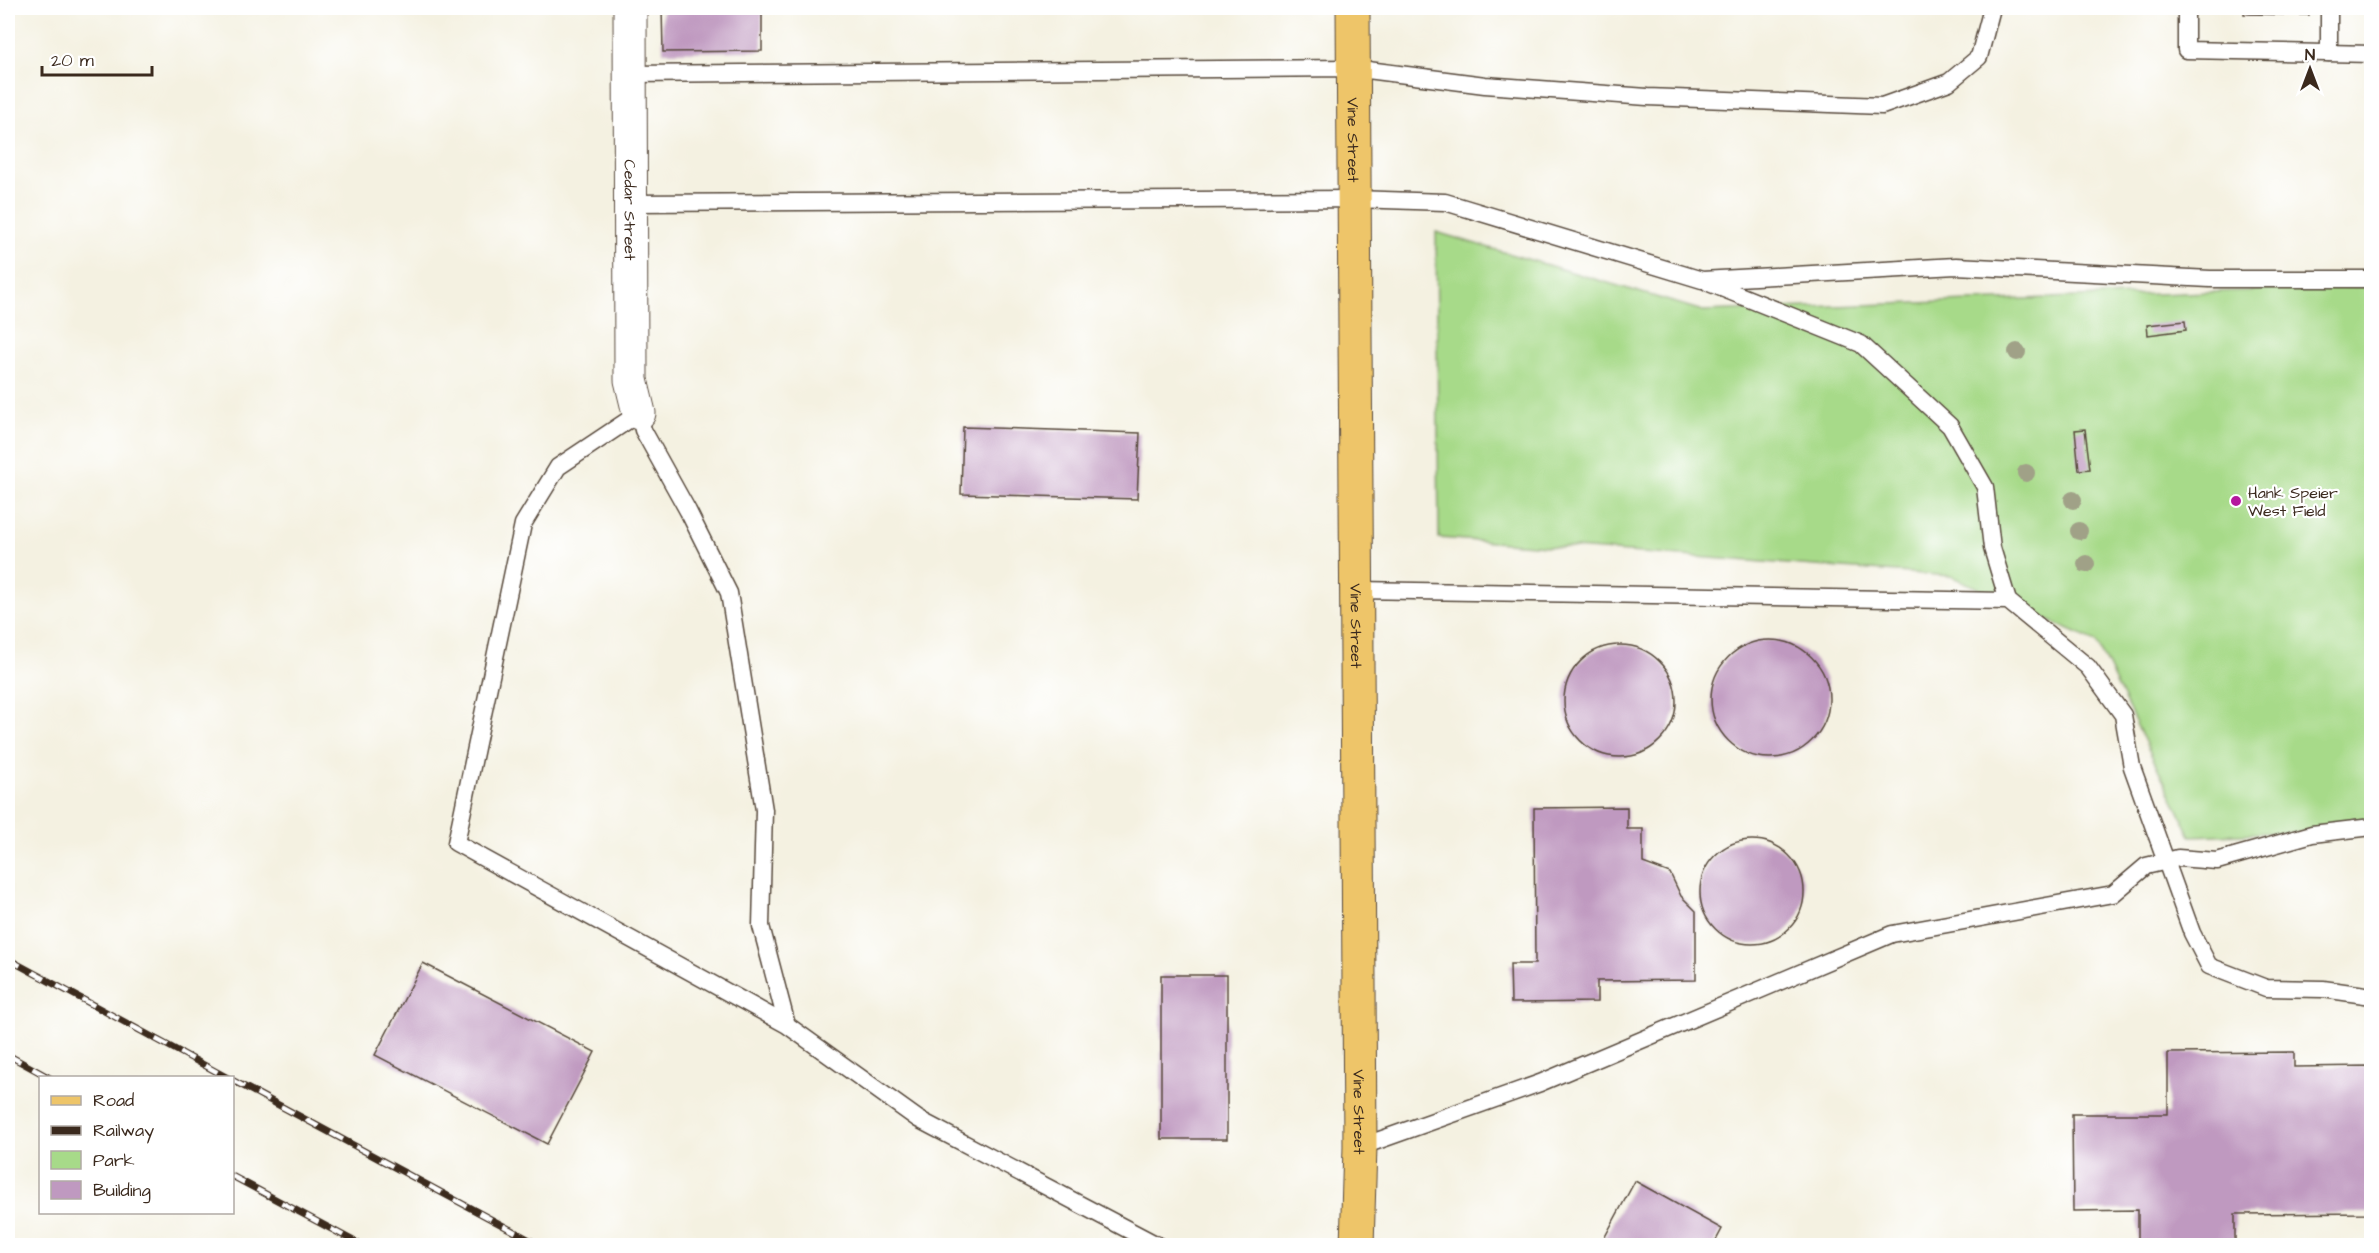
<svg xmlns="http://www.w3.org/2000/svg" width="2379" height="1253" font-family="'Architects Daughter',sans-serif">
	<rect width="100%" height="100%" fill="#fff"/>
	<filter id="ink" filterUnits="userSpaceOnUse"><feTurbulence type="fractalNoise" baseFrequency=".0167" numOctaves="2"/><feDisplacementMap in="SourceGraphic" scale="12" xChannelSelector="R" yChannelSelector="G"/><feConvolveMatrix kernelMatrix="1 2 1 2 8 2 1 2 1" color-interpolation-filters="sRGB"/></filter>
	<filter id="wash" filterUnits="userSpaceOnUse"><feTurbulence type="fractalNoise" baseFrequency=".008" numOctaves="4" result="noise"/><feDisplacementMap in="SourceGraphic" scale="24" xChannelSelector="R" yChannelSelector="G"/><feGaussianBlur stdDeviation="1.35" result="paint"/><feColorMatrix in="noise" values="0 0 0 0 0 0 0 0 0 0 0 0 0 0 0 0 0 1.4 0 .05"/><feComposite in="paint" operator="in"/></filter>
	<g filter="url(#wash)">
		<rect width="100%" height="100%" fill="#f4f1e1"/>
		<path fill="#a7da89" stroke="#718254" stroke-width="1.5" d="M1436,232l267,79 668,-25v543l-180,7 -95,-194 -145,-66 -512,-38z"/>
		<g id="blocks">
			<g fill="#bf99c0">
				<path d="M662,8h124v2h-24v41l-99,1z"/>
				<path d="M2244,8h65v7l-65,-1z"/>
				<path d="M2185,321l1,9 -38,5 -1,-10z"/>
				<path d="M963,427l177,6 -3,66 -176,-5z"/>
				<path d="M2085,429l5,40 -11,1 -4,-40z"/>
				<circle cx="1770" cy="699" r="59"/>
				<circle cx="1620" cy="701" r="56"/>
				<path d="M1627,807v22h16v34l27,10 11,23 15,15v69l-99,1v21l-86,1 -1,-39h25l-1,-156z"/>
				<circle cx="1752" cy="892" r="52"/>
				<path d="M423,963l172,89 -48,92 -172,-89z"/>
				<rect x="1161" y="975" width="66" height="164"/>
				<path d="M2294,1052v15l78,-1v147l-137,1v32h-97v-36l-65,1 -1,-97h96v-61z"/>
				<path d="M1635,1181l87,48 -9,17h-113z"/>
			</g>
		</g>
	</g>
	<g filter="url(#ink)">
		<use href="#blocks" fill-opacity="0" stroke="#57483b" stroke-width="1.5"/>
		<g fill="none" stroke-linecap="round" stroke-linejoin="round">
			<g stroke="#57483b" stroke-width="19">
				<g id="lane">
					<path d="M2186,8v42l186,4"/>
					<path d="M2329,8v45"/>
					<path d="M630,74l722,-6 133,17 162,12 235,9 67,-24 30,-25 13,-49"/>
					<path d="M630,203l724,-4 91,3 257,78 254,-14 254,13h162"/>
					<path d="M1709,283l152,61 89,82 35,61 7,61 16,53"/>
					<path d="M1357,590l651,11 80,66 35,48 9,52 60,166 17,33 57,22 57,1 49,7"/>
					<path d="M787,1025l-26,-99 3,-116 -35,-217 -41,-82 -45,-81 -4,-17 -81,54 -35,57 -67,319 331,182 131,94 241,127"/>
					<path d="M1360,1147l180,-64 352,-149 221,-40 33,-28 21,-5 11,-3 39,3 95,-27 60,-7"/>
				</g>
			</g>
			<g stroke="#57483b" stroke-width="35">
				<g id="street">
					<path id="s1" d="M630,8l1,372 8,33"/>
				</g>
			</g>
			<g stroke="#57483b" stroke-width="35">
				<g id="primary">
					<path id="s2" d="M1353,8l7,1139 -3,99"/>
				</g>
			</g>
			<use href="#lane" stroke="#fff" stroke-width="16"/>
			<use href="#street" stroke="#fff" stroke-width="33"/>
			<use href="#primary" stroke="#eec569" stroke-width="33"/>
			<g stroke="#3b2a1e" stroke-width="7">
				<g id="rail">
					<path d="M8,959l220,119"/>
					<path d="M8,1055l42,23"/>
					<path d="M232,1080l309,166"/>
					<path d="M232,1176l131,70"/>
				</g>
			</g>
			<use href="#rail" stroke="#fff" stroke-width="4.5" stroke-dasharray="14" stroke-linecap="butt"/>
		</g>
		<g fill="#a0a187">
			<circle cx="2017" cy="352" r="9"/>
			<circle cx="2026" cy="473" r="9"/>
			<circle cx="2073" cy="500" r="9"/>
			<circle cx="2079" cy="531" r="9"/>
			<circle cx="2086" cy="564" r="9"/>
		</g>
	</g>
	<circle fill="#b5179e" stroke="#fff" stroke-width="2" cx="2236" cy="501" r="6"/>
	<g text-anchor="middle" stroke-width="4.5" stroke-linejoin="round" paint-order="stroke">
		<g font-size="16" fill="#3b2a1e" stroke="#fff">
			<text dy="6" stroke="none"><textPath href="#s2" startOffset="132">Vine Street</textPath></text>
			<text dy="6" stroke="none"><textPath href="#s1" startOffset="202">Cedar Street</textPath></text>
			<text dy="6" stroke="none"><textPath href="#s2" startOffset="618">Vine Street</textPath></text>
			<text dy="6" stroke="none"><textPath href="#s2" startOffset="1104">Vine Street</textPath></text>
		</g>
		<g font-size="16" fill="#3b2a1e" stroke="#fff" text-anchor="start">
			<text x="2248" y="498">Hank Speier<tspan x="2248" dy="18">West Field</tspan></text>
		</g>
	</g>
	<rect width="2379" height="1253" fill="none" stroke="#fff" stroke-width="30"/>
	<rect x="39" y="1076" width="195" height="138" fill="#ffffff" stroke="#b1aaa5" stroke-width="1.5"/>
	<rect x="51" y="1096" width="30" height="9" fill="#eec569" stroke="#b1aaa5" stroke-width="1.5"/>
	<text x="93" y="1106" font-size="18" fill="#3b2a1e">Road</text>
	<rect x="51" y="1126" width="30" height="9" fill="#3b2a1e" stroke="#b1aaa5" stroke-width="1.5"/>
	<text x="93" y="1136" font-size="18" fill="#3b2a1e">Railway</text>
	<rect x="51" y="1151" width="30" height="18" fill="#a7da89" stroke="#b1aaa5" stroke-width="1.5"/>
	<text x="93" y="1166" font-size="18" fill="#3b2a1e">Park</text>
	<rect x="51" y="1181" width="30" height="18" fill="#bf99c0" stroke="#b1aaa5" stroke-width="1.5"/>
	<text x="93" y="1196" font-size="18" fill="#3b2a1e">Building</text>
	<g transform="translate(2310 69)" stroke="#ffffff" stroke-width="4.5" paint-order="stroke">
	<path d="M0-4.5L10 22L0 15L-10 22Z" fill="#3b2a1e"/>
	<text y="-9" font-size="16" font-weight="bold" text-anchor="middle" fill="#3b2a1e">N</text>
	</g>
	<path d="M42 66v9h110v-9" fill="none" stroke="#3b2a1e" stroke-width="3"/>
	<text x="51" y="66" font-size="18" fill="#3b2a1e" stroke="#ffffff" stroke-width="4.5" paint-order="stroke">20 m</text>
</svg>
